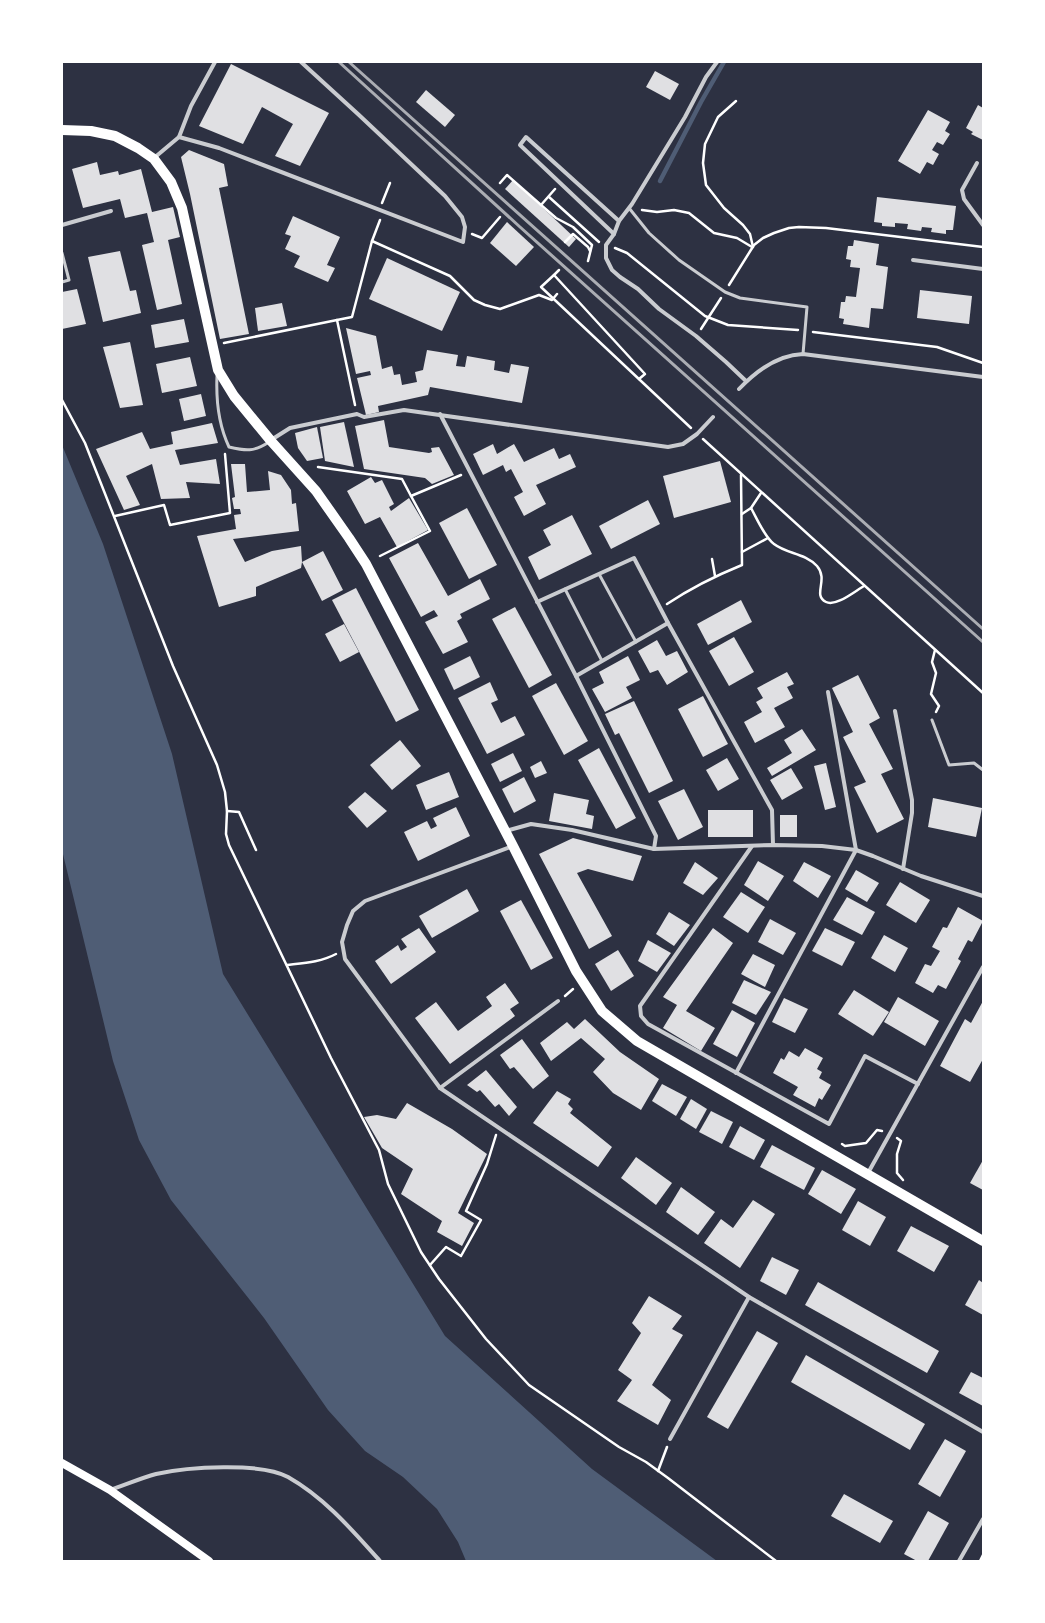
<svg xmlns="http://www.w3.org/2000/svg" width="1045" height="1623" font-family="'Roboto Condensed',sans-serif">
	<rect width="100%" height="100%" fill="#2d3142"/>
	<path fill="#4f5d75" d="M62,445l41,99 69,210 51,220 222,362 147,133 125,92h-251l-8,-19 -21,-33 -34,-32 -38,-26 -37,-41 -64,-92 -93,-118 -32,-60 -26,-79 -51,-211z"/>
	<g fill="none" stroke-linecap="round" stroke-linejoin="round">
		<path stroke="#4f5d75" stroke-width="4.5" d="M660,181l41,-79 23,-40"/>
	</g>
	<g fill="#e0e0e3">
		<path d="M231,64l98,49 -29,53 -25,-10 18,-32 -31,-17 -19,37 -44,-18z"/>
		<path d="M655,71l24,13 -9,16 -24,-13z"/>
		<path d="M426,90l29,25 -10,12 -29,-25z"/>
		<path d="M978,105l5,3v32l-12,-6 2,-2 -7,-4z"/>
		<path d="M928,110l22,12 -5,9 5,3 -7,11 -6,-3 -5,8 7,4 -6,11 -6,-3 -7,12 -22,-13z"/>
		<path d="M189,150l35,14 4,22 -9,2 30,146 -29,5 -30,-145 -9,-37z"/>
		<path d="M97,162l3,13 18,-4 1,4 22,-6 11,43 21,-5 7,30 -12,3 14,64 -25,6 -15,-65 12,-3 -7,-29 -22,5 -5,-19 -37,9 -11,-39z"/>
		<path d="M513,180l63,59 -7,8 -64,-58z"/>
		<path d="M877,197l79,9 -3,24h-7v4l-15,-2 1,-4 -10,-1 -1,4 -14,-2 1,-5 -13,-1v4l-13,-1v-3l-8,-1z"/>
		<path d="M293,216l47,21 -13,28 8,3 -7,14 -34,-15 6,-11 -15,-7 6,-13 -6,-2z"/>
		<path d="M507,222l27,25 -18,19 -26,-23z"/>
		<path d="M854,240l25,4 -3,21 12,2 -5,42 -12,-1 -2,20 -26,-4 1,-5 -5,-1 2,-16h4l1,-6 10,1 4,-29 -10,-1 1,-7 -5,-1 2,-13h5z"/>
		<path d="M120,251l10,40 6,-1 5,23 -38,9 -15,-65z"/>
		<path d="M387,258l73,34 -18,39 -73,-32z"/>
		<path d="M77,289l9,35 -24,5v-37z"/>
		<path d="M920,290l52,6 -3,28 -52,-6z"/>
		<path d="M282,303l5,23 -29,5 -3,-23z"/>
		<path d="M184,319l5,23 -34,6 -4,-23z"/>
		<path d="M346,328l30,8 6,33 10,-3 2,9 6,-1 2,11 15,-3 -2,-10 8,-2 4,-20 31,5 -2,11 9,1 2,-11 28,5 -1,9 15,3 2,-9 18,3 -7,36 -92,-16 -2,8 -50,11 1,6 -13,3 -9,-37 14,-3 -1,-4 -14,3z"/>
		<path d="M130,342l13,63 -23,3 -17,-61z"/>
		<path d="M190,357l7,29 -35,7 -6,-29z"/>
		<path d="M201,394l5,22 -22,5 -5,-22z"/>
		<path d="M384,420l5,27 40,6 3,-1 -1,-4 8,-1 15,28 -22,9 -7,-6 -61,-9 -9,-43z"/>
		<path d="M344,422l10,45 -29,-6 -5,-34z"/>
		<path d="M212,423l6,20 -43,7 5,15 36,-6 4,25 -34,-2 4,16 -29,1 -9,-35 -26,12 14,29 -16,5 -28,-61 46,-17 8,17 23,-5 -2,-12z"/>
		<path d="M317,427l6,31 -16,3 -9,-13 -3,-15z"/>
		<path d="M493,444l4,10 17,-10 10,18 30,-14 5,11 11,-5 6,13 -40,18 10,19 -22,12 -10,-19 9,-5 -12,-23 -5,3 -3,-7 -20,10 -10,-21z"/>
		<path d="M720,461l11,41 -57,16 -11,-42z"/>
		<path d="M231,464h14l2,28 23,-2 -2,-19 13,4 10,15 1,14 4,-1 3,28 -66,8 12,23 27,-11 29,-5 1,16 21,-11 20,39 -21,11 -20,-39 -1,6 -45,19v9l-37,11 -22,-71 39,-7 -2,-14 7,-1 -1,-5h-6l-2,-11 3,-1z"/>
		<path d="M371,477l4,6 7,-3 12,24 -5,3 2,4 18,-13 19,32 -31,17 -17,-30 -15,7 -18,-33z"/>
		<path d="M648,500l12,24 -49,25 -12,-23z"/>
		<path d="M467,508l30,57 -28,14 -30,-56z"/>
		<path d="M572,515l20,39 -53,26 -11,-23 23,-12 -8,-15z"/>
		<path d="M418,543l30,53 32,-17 10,20 -30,15 2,4 -5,3 11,21 -25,12 -18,-32 13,-6 -4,-6 -13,7 -32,-59z"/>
		<path d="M356,588l63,122 -23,12 -64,-122z"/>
		<path d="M741,600l11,22 -44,23 -11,-21z"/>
		<path d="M515,607l37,68 -23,13 -37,-69z"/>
		<path d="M344,624l15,28 -19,10 -15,-28z"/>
		<path d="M734,637l20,35 -25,14 -20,-35z"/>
		<path d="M657,640l9,16 11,-5 11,21 -21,13 -9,-15 -8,3 -12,-22z"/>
		<path d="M470,656l10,21 -26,13 -10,-21z"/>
		<path d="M628,656l12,24 -14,7 6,11 -27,14 -13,-23 12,-6 -5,-11z"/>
		<path d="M787,672l7,12 -7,3 6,11 -19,10 11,19 -30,16 -11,-21 18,-10 -6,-10 7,-4 -6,-10z"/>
		<path d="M858,675l22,43 -11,6 24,45 -12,5 23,45 -27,14 -23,-46 12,-5 -23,-45 10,-5 -21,-44z"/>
		<path d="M490,682l8,18 -7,3 10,20 14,-7 10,19 -38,19 -29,-56z"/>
		<path d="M556,683l32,58 -24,14 -32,-59z"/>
		<path d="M703,696l25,48 -25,13 -25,-48z"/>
		<path d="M634,701l39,80 -24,12 -30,-60 -4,2 -10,-21z"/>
		<path d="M802,729l14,21 -44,26 -5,-8 25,-15 -8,-13z"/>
		<path d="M400,740l21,26 -29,24 -22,-25z"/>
		<path d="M599,748l37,70 -20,11 -38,-69z"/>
		<path d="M513,753l9,18 -22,11 -9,-18z"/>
		<path d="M727,758l12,21 -21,12 -12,-21z"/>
		<path d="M541,761l6,12 -12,5 -5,-11z"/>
		<path d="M826,763l10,44 -11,3 -11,-44z"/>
		<path d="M791,768l12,20 -21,12 -12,-20z"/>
		<path d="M449,772l10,25 -33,13 -10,-25z"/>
		<path d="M524,777l12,24 -22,12 -12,-24z"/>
		<path d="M684,789l19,38 -25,13 -20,-39z"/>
		<path d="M365,792l22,19 -20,17 -19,-21z"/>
		<path d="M554,793l35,7 -3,14 8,2 -2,13 -43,-8z"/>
		<path d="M933,798l49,10 -6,29 -48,-10z"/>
		<path d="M456,807l14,29 -52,25 -14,-29 23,-11 4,8 6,-3 -4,-8z"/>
		<rect x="708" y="810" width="45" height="27"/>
		<rect x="780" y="815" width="17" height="22"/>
		<path d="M573,838l69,18 -9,25 -45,-12 -11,4 35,63 -23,13 -50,-95z"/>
		<path d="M758,861l26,15 -16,25 -24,-16z"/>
		<path d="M695,862l23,16 -15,17 -20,-12z"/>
		<path d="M804,862l27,14 -13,22 -25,-17z"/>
		<path d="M856,870l23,13 -12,19 -22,-13z"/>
		<path d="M900,882l30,18 -14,23 -30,-18z"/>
		<path d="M467,889l12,22 -47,27 -13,-22z"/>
		<path d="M741,892l24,15 -17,26 -25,-16z"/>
		<path d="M847,897l28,15 -13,23 -29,-15z"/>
		<path d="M521,900l32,58 -22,12 -31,-59z"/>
		<path d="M958,907l25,14 -11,21 -4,-2 -10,19 3,2 -15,28 -8,-4 -5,8 -18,-10 10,-19 6,2 9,-15 -8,-4 11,-20 4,1z"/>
		<path d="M669,912l21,13 -16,21 -18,-12z"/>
		<path d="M770,919l26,14 -13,22 -25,-13z"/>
		<path d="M419,928l17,24 -45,32 -16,-23 23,-16 3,6 6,-4 -6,-8z"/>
		<path d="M713,928l20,15 -47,68 29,17 -14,23 -38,-23 14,-23 -14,-8z"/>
		<path d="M825,928l30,14 -13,24 -30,-15z"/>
		<path d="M884,935l24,13 -13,24 -24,-14z"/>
		<path d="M648,940l23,13 -14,19 -19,-11z"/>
		<path d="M618,950l16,26 -23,15 -16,-27z"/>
		<path d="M753,954l22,11 -10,22 -24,-13z"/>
		<path d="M744,980l27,12 -15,23 -24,-12z"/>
		<path d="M505,983l14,20 -9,6 5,7 -65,48 -35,-46 21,-16 22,29 34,-25 -6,-9z"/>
		<path d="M854,990l35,22 -16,24 -35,-22z"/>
		<path d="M898,997l41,24 -14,25 -41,-24z"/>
		<path d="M784,998l24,11 -13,24 -23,-11z"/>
		<path d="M983,1001v58l-13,23 -30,-16 25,-47 6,4z"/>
		<path d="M732,1010l23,13 -18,34 -24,-13z"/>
		<path d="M585,1019l35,33 39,27 -18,31 -28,-17 -20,-21 12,-13 -24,-21 -30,23 -11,-18 27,-21 7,7z"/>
		<path d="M522,1039l27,37 -16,13 -19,-22 -4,2 -10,-14z"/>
		<path d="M805,1048l18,10 -6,11 5,3 -3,6 12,7 -9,15 -3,-2 -4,9 -22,-12 5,-8 -25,-14 8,-15 3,2 5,-9 10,6z"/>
		<path d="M486,1070l31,37 -8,9 -10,-12 -4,3 -15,-17 -3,2 -10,-7z"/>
		<path d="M662,1084l25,13 -11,19 -24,-15z"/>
		<path d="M557,1091l14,8 -3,5 5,5 -3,4 42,34 -14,20 -65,-44z"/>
		<path d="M691,1099l16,10 -11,20 -16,-10z"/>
		<path d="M407,1103l45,26 35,25 -29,59 16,10 -12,23 -25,-14 5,-11 -41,-27 12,-25 -31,-21 -18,-31 13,-2 19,4z"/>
		<path d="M711,1111l22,11 -11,22 -23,-12z"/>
		<path d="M740,1126l25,14 -11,20 -25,-13z"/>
		<path d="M772,1145l43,23 -11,22 -44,-23z"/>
		<path d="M636,1157l36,26 -16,22 -35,-27z"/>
		<path d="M983,1160v30l-13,-7z"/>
		<path d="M822,1170l34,19 -15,25 -33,-20z"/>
		<path d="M681,1187l34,25 -17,23 -32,-23z"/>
		<path d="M753,1200l22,14 -35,54 -36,-25 17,-24 12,9z"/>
		<path d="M858,1201l28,16 -16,29 -28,-16z"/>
		<path d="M911,1226l38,20 -15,26 -37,-21z"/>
		<path d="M772,1257l27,13 -13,25 -26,-14z"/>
		<path d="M979,1280l4,3v32l-18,-10z"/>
		<path d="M818,1282l121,69 -12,22 -122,-68z"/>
		<path d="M649,1296l33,20 -10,13 11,6 -31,50 19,15 -13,25 -41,-24 15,-21 -14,-10 23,-37 -9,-10z"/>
		<path d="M757,1331l21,12 -50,86 -21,-12z"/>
		<path d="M806,1355l119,69 -15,26 -119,-68z"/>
		<path d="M971,1372l12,6v28l-24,-13z"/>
		<path d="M945,1439l21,12 -26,46 -22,-13z"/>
		<path d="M844,1494l49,27 -13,22 -49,-27z"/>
		<path d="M928,1511l21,12 -21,38h-11l-13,-7z"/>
	</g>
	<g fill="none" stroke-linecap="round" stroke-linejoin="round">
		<g stroke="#fff" stroke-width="2.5">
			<path d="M736,101l-18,16 -13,27 -2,19 3,22 18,23 19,17 7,9 3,13"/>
			<path d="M500,183l7,-8 34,30"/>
			<path d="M555,189l-14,16 15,13 17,9 19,18 -4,16"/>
			<path d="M549,197l50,45"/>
			<path d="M382,203l8,-20"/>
			<path d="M642,210l15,2 17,-2 15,3 25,20 23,5 15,9"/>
			<path d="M472,234l10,4 18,-21"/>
			<path d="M372,241l78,35 24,24 11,5 15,4 39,-14 13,5 5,-6"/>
			<path d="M565,242l8,-8 15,13 2,4"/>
			<path d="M615,248l12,5 78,63 23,9 70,5"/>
			<path d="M559,270l-5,5 91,99 -6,5"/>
			<path d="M554,275l-13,12 150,141"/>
			<path d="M729,285l25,-40 9,-7 11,-5 15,-5 10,-1 27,1 157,19"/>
			<path d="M337,320l15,-3 20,-76 8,-21"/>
			<path d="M701,329l20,-31"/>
			<path d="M813,332l124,15 46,16"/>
			<path d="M224,343l113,-23 18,85"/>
			<path d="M62,400l23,43 88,223 44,99 8,27 2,19 -1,23 3,11 102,213 48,92 9,34 33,68 18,27 47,60 43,46 90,62 27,15 22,16 108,83"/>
			<path d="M703,439l280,254"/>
			<path d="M318,467l84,12 9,17"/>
			<path d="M751,508l10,-15"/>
			<path d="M742,514l9,-6c5,9 14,30 23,36 13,10 31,9 43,22 12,14 -5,29 9,36 10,5 29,-11 38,-16"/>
			<path d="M115,516l49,-11 6,20 60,-12 -5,-59"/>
			<path d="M742,552l26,-14"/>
			<path d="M380,556l50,-25 -19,-35 50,-21"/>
			<path d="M712,559l3,17"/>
			<path d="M667,604c24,-16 48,-28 75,-39l-1,-90"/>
			<path d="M935,650l-3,12 4,11 -5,21 8,12 -3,6"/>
			<path d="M227,811l12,1 17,38"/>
			<path d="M287,965c17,-2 34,-3 49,-11"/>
			<path d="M565,996l8,-7"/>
			<path d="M897,1138l4,3 -4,13v19l6,7"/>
			<path d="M842,1144l3,2 21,-3 11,-13 5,1"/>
			<path d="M430,1265l16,-18 15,9 20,-36 -15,-9 21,-47 9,-29"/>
			<path d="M658,1471l9,-24"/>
			<path d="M980,1561l3,-6"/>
		</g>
		<g stroke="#caccd0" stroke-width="3">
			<path d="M629,208l20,25 30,27 46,32 15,6 67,9 -4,47"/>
			<path d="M62,253l7,27 -7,2"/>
			<path d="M217,376c-1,23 2,50 12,71 17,4 25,5 40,-5"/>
			<path d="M599,574l37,68"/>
			<path d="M565,589l37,72"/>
			<path d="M932,720l17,45 25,-2 9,7"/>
		</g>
		<g stroke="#caccd0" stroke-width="4">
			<path d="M717,62l-11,15 -21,40 -53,87 -13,17 -5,13 -8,11v13l6,12 8,7 18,12 21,20 37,27 30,26 20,19"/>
			<path d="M179,137l40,11 244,94 2,-15 -3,-10 -17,-21 -86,-81 -58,-53"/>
			<path d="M154,158l25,-21 12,-31 24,-44"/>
			<path d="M977,163l-15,27 2,9 19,26"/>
			<path d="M62,225l49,-14"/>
			<path d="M614,234l-94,-89 6,-8 93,84"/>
			<path d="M913,260l70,9"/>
			<path d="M739,389c17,-18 38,-34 64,-35l180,23"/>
			<path d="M440,414l136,262 80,160 -2,13"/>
			<path d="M271,440l19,-12 67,-14 7,3 40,-7 264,37 15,-3 14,-10 16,-17"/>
			<path d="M537,602l97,-44 34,65 -92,53"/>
			<path d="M668,623l104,187 1,35"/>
			<path d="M895,711l17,89v13l-9,56"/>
			<path d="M506,831l25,-7 41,6 82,19 119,-4 49,1 34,4 17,6 48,20 62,20"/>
			<path d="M513,846l-148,55 -12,10 -6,14 -5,17 3,17 95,129 309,209 234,135"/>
			<path d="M752,846l-112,160 1,10 7,8 181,100 36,-68 53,28"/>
			<path d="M736,1073l120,-223 -28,-158"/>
			<path d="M440,1088l118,-87"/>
			<path d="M868,1173l115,-206"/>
			<path d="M670,1439l79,-142"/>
			<path d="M110,1490c15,-5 31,-12 46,-16 31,-7 105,-12 132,3 37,21 64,53 92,84"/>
			<path d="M959,1561l24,-42"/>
		</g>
		<path stroke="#fff" stroke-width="8" d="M62,1463l48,27 99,71"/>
		<path stroke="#fff" stroke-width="10" d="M62,130l29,1 24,5 23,12 16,11 17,23 11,26 36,162 16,26 37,45 45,50 33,47 17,26 147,282 63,125 26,40 35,30 346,200"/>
		<g stroke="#abadb3" stroke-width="3">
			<path d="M339,62l181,165 463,415"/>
			<path d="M349,62l634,567"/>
		</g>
	</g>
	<rect width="1045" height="1623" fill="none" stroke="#ffffff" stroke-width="126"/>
</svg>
